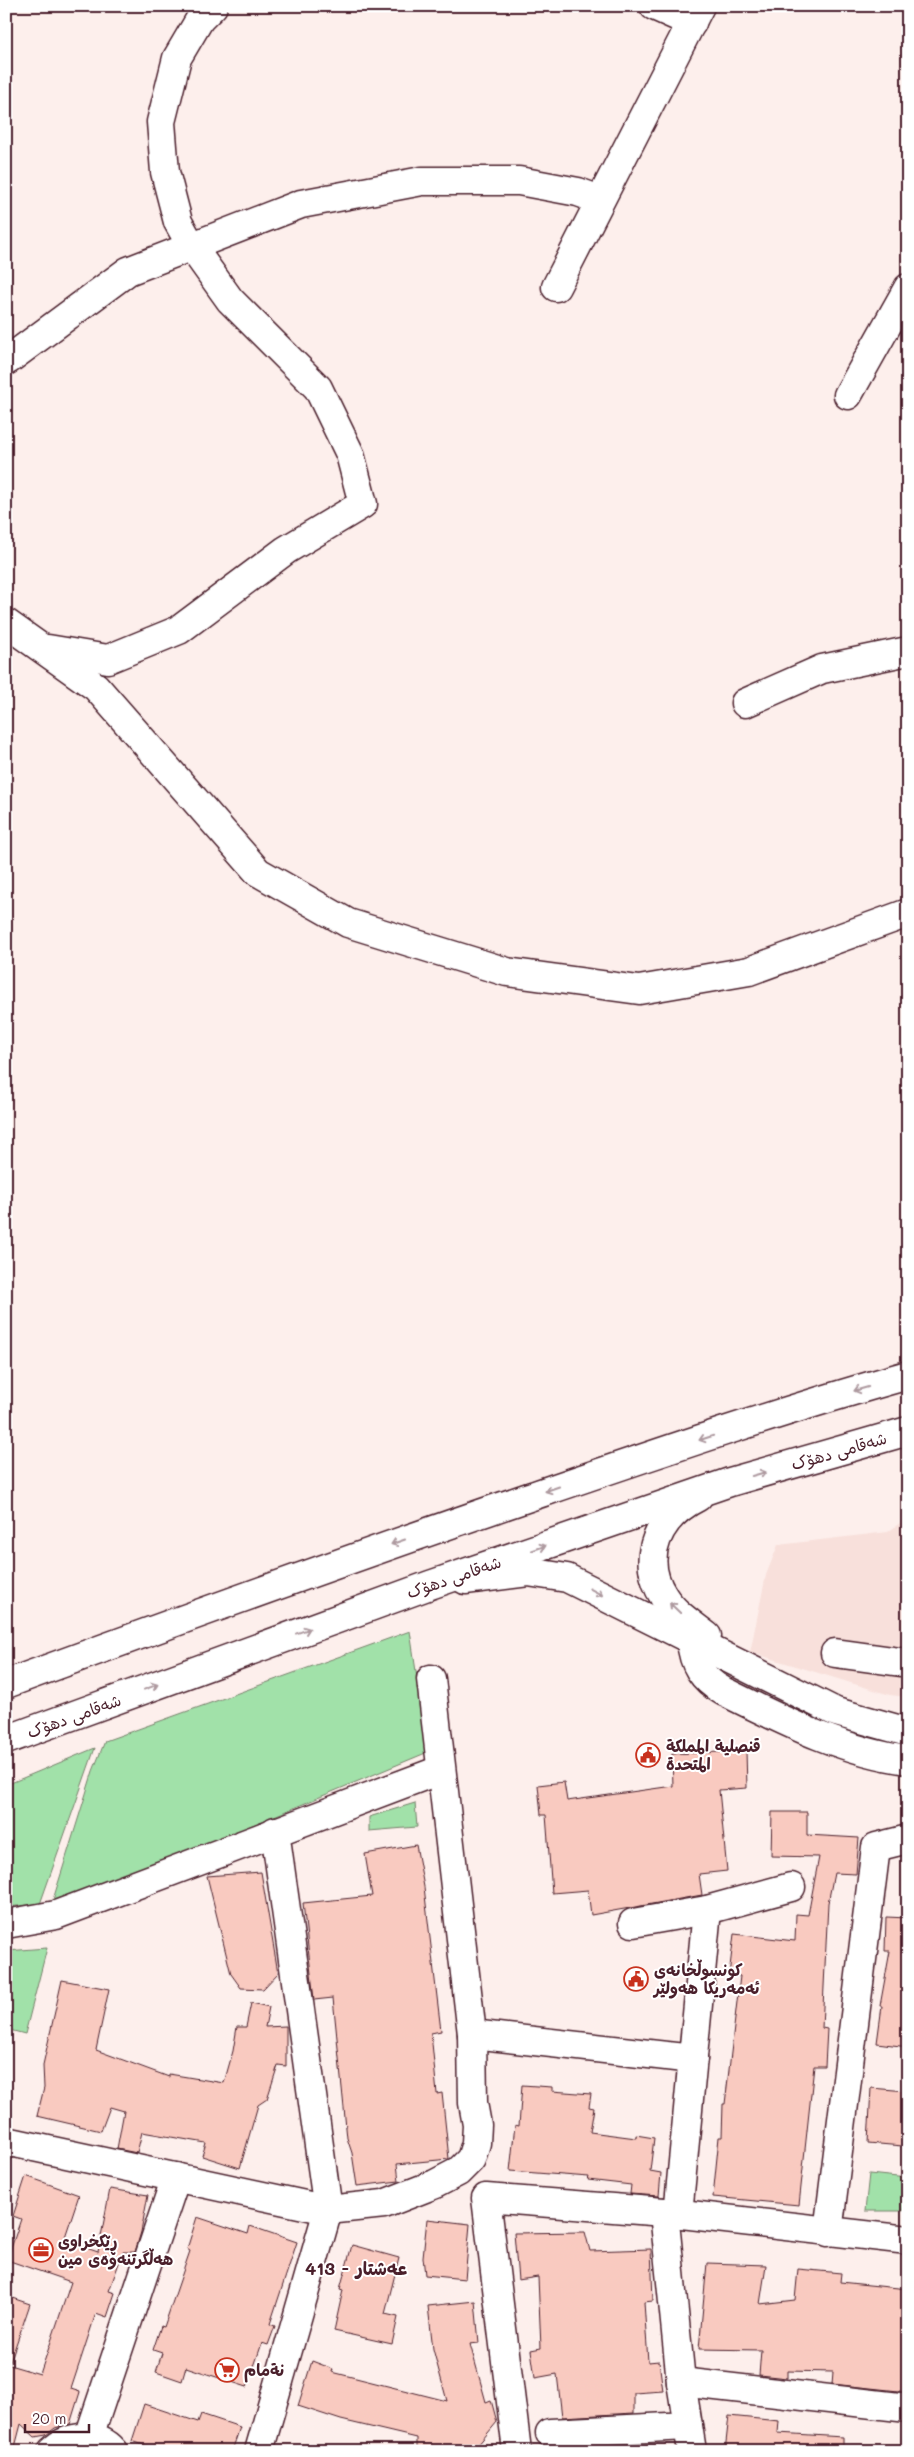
<svg xmlns="http://www.w3.org/2000/svg" width="914" height="2457" font-family="Mali,'Playpen Sans Arabic',sans-serif">
	<rect width="100%" height="100%" fill="#fdefec"/>
	<filter id="ink" filterUnits="userSpaceOnUse"><feTurbulence type="fractalNoise" baseFrequency=".02" numOctaves="2"/><feDisplacementMap in="SourceGraphic" scale="10" xChannelSelector="R" yChannelSelector="G"/><feConvolveMatrix kernelMatrix="1 2 1 2 8 2 1 2 1" color-interpolation-filters="sRGB"/></filter>
	<g filter="url(#ink)">
		<path fill="#f8e0db" d="M908,1517v180l-18,-2 -140,-43 16,-77 12,-30 110,-13z"/>
		<g fill="#a1e1a9" stroke="#76806a">
			<path d="M410,1631l18,121 -274,114 -102,37 41,-132 12,-30z"/>
			<path d="M95,1748l-55,156 -34,3v-122z"/>
			<path d="M415,1803l2,24 -48,4v-14z"/>
			<path d="M47,1948l-22,86 -19,-5v-78z"/>
			<path d="M869,2174l38,4 -4,33h-38z"/>
		</g>
		<g fill="#f9cac0" stroke="#4a1f2b">
			<path d="M746,1751l1,37 -28,2 8,81 -28,3 3,21 -111,20 -3,-25 -36,3 -6,-78h-5l-3,-30 26,-3 3,19 106,-15 -1,-32z"/>
			<path d="M772,1812h35v23l52,3 -3,36 -22,-1 -6,30 -6,125 5,1 -2,37h-11l-15,139 -86,-8 6,-60h3l1,-33h2l15,-128 -11,-1 5,-41 61,7 1,-27 12,1 11,-58 -48,-1z"/>
			<path d="M416,1845l8,42 17,144 -10,2 6,61 5,-1 7,66 -52,5 2,17 -42,5 -5,-33 -5,-15 -14,-140 -19,2 -11,-97 69,-7 -7,-42z"/>
			<path d="M261,1872l17,101 -15,16 -22,-1 -10,-14 -24,-98z"/>
			<path d="M886,1917l22,1v129l-31,-4 5,-37h-2l10,-55h-5z"/>
			<path d="M62,1980l47,9 -13,61 73,27v-3l55,9 9,-32 4,-24h9l5,-24 18,4 -4,20 21,-1v40l-8,-1 -11,34 -9,6 -18,63 -38,-12 4,-13 -64,-11 -5,21 -20,-4 7,-38 -14,-4 -9,24 -64,-15 7,-28 -1,-23z"/>
			<path d="M522,2085l30,2v4l39,3 -2,13 5,1 -4,24 46,6v-3l18,3 -4,33 11,2 -2,23 -29,-2 1,-9 -43,-5 1,-3 -79,-6 5,-46 4,1z"/>
			<path d="M871,2088l35,3 -4,55 -34,-3z"/>
			<path d="M26,2176l53,19 -14,42 1,4 32,11 12,-63 38,6 -7,37 -6,20h-12l-14,39 6,2 -8,24 -11,-4 -25,76 9,3 -10,32 -15,4 -9,7 -11,2 -14,-13 -7,27h-8v-87l34,10 31,-92 -64,-22 14,-41 -8,-3z"/>
			<path d="M197,2217l51,17 2,-8 47,16 -27,82 5,2 -7,19 -6,-2 -15,44 -61,-20 -4,14 -26,-9 6,-19 -9,-3 8,-24 3,1 26,-76 -3,-2z"/>
			<path d="M427,2219l43,5 -5,55 -40,-4 -2,-18z"/>
			<path d="M585,2232l5,19 61,-2 2,52 -9,1 4,60 11,-1 4,30 -29,2v20l-72,4 -5,-43 -22,4 -4,-28 10,-2 -3,-71 -20,3 -4,-47z"/>
			<path d="M352,2245l47,13 -14,56 13,3 -6,27 -58,-13 9,-41 -3,-1z"/>
			<path d="M707,2263l59,2 -6,39 35,-4 3,-31 43,4 -1,9 68,7v103l-76,-8 1,-12 -46,-1v7l-28,-3 2,-25 -62,-1z"/>
			<path d="M6,2296l24,8 -21,61 -3,-1z"/>
			<path d="M475,2301l4,42 -9,1 16,58 5,-2 6,22 -24,29 -56,-4v-9l-76,-18 -43,-14 14,-45 21,8 -1,3 115,29 -14,-52 -5,-43z"/>
			<path d="M144,2404l54,18 3,-8 39,13 -8,24h-71l-29,-10z"/>
			<path d="M729,2416l50,5 -1,12 65,4v14h-118z"/>
			<path d="M608,2446l1,5h-36l-1,-3z"/>
		</g>
		<g fill="none" stroke-linecap="round" stroke-linejoin="round">
			<g stroke="#4a1f2b" stroke-width="31">
				<g id="minor">
					<path d="M654,6l38,17"/>
					<path d="M556,287l144,-281"/>
					<path d="M6,359l2,1 120,-89 173,-67 121,-23h97l59,11 22,8"/>
					<path d="M848,395l60,-107"/>
					<path d="M6,623l90,64 162,185 90,51 159,49 132,18 110,-19 159,-58"/>
					<path d="M48,649l60,10 71,-29 107,-80 77,-46 -13,-50 -32,-66 -88,-88 -38,-53 -14,-25 -13,-50 -4,-50 16,-64 23,-39 13,-13"/>
					<path d="M745,703l77,-34 86,-18"/>
					<path d="M698,1497c-39,19 -60,60 -34,100 10,16 28,27 43,39"/>
					<path d="M465,1580l63,-8 39,6 269,134 72,20"/>
					<path d="M691,1641c2,23 11,38 32,50 59,29 118,60 185,69"/>
					<path d="M835,1653l73,10"/>
					<path d="M633,1923l74,-13 84,-23"/>
					<path d="M6,1924l50,-9 384,-145"/>
					<path d="M472,2034l221,25"/>
					<path d="M6,2141l322,69 56,-6 51,-20 23,-12 13,-13 5,-16 1,-18 -4,-22 -1,-69 -41,-355"/>
					<path d="M664,2212l17,170 11,69"/>
					<path d="M678,2214l29,-304"/>
					<path d="M828,2232l48,-385 32,-8"/>
					<path d="M681,2382l227,26"/>
					<path d="M550,2433l138,-7"/>
					<path d="M89,2437l87,-260"/>
					<path d="M52,2451c17,-17 46,-18 62,0"/>
					<path d="M259,2451l69,-241 -53,-379"/>
					<path d="M517,2451l-31,-253 178,14 244,28"/>
				</g>
			</g>
			<g stroke="#4a1f2b" stroke-width="31">
				<g id="highway">
					<path d="M6,1684c174,-64 348,-127 523,-187 126,-43 251,-86 379,-122"/>
					<path d="M6,1740l424,-155 300,-103 178,-51"/>
				</g>
			</g>
			<use href="#minor" stroke="#fff" stroke-width="28"/>
			<use href="#highway" stroke="#fff" stroke-width="28"/>
		</g>
		<defs><path id="oneway-shaft" d="M-6 0H5M1.5-3L5.5 0L1.5 3" fill="none" stroke-width="1.6" stroke-linecap="round" stroke-linejoin="round" transform="scale(1.25)"/></defs>
		<g stroke="#ae9aa0">
			<use href="#oneway-shaft" transform="translate(861 1389) rotate(164)"/>
			<use href="#oneway-shaft" transform="translate(706 1438) rotate(162)"/>
			<use href="#oneway-shaft" transform="translate(759 1474) rotate(-16)"/>
			<use href="#oneway-shaft" transform="translate(552 1489) rotate(161)"/>
			<use href="#oneway-shaft" transform="translate(398 1542) rotate(161)"/>
			<use href="#oneway-shaft" transform="translate(539 1548) rotate(-19)"/>
			<use href="#oneway-shaft" transform="translate(596 1592) rotate(28)"/>
			<use href="#oneway-shaft" transform="translate(675 1608) rotate(-136)"/>
			<use href="#oneway-shaft" transform="translate(303 1631) rotate(-20)"/>
			<use href="#oneway-shaft" transform="translate(151 1687) rotate(-20)"/>
		</g>
	</g>
	<defs>
		<g id="civic-ring" transform="scale(1.25)"><circle r="9.5" fill="#fff" stroke="#c8321e" stroke-width="1.5"/><path d="M-.6-6.5H3V-4.5H.6V-3L4-1V1h2V6H-6V1h2V-1L-.6-3ZM-1.2 2.5V6h2.4V2.5Z" fill="#c8321e"/></g>
		<g id="office-ring" transform="scale(1.25)"><circle r="9.5" fill="#fff" stroke="#c8321e" stroke-width="1.5"/><path d="M-6-3h4V-5.5h4V-3h4V5H-6ZM-1-4.5V-3h2v-1.5ZM-6 0V1H6V0Z" fill="#c8321e"/></g>
		<g id="supermarket-ring" transform="scale(1.25)"><circle r="9.5" fill="#fff" stroke="#c8321e" stroke-width="1.5"/><path d="M-6-5.5h2.5l.6 2H6L4.5 2H-2.5L-4.4-4H-6ZM-1.5 3.2a1.3 1.3 0 1 0 .1 0ZM3 3.2a1.3 1.3 0 1 0 .1 0Z" fill="#c8321e"/></g>
	</defs>
	<g fill-rule="evenodd">
		<use href="#civic-ring" x="648" y="1755"/>
		<use href="#civic-ring" x="636" y="1979"/>
		<use href="#office-ring" x="41" y="2250"/>
		<use href="#supermarket-ring" x="227" y="2370"/>
	</g>
	<g text-anchor="middle" stroke-width="4" stroke-linejoin="round" paint-order="stroke">
		<g font-size="16" fill="#4a1f2b" stroke="#fff">
			<text transform="translate(839 1451) rotate(-16)" y="6">شەقامی دهۆک</text>
			<text transform="translate(454 1577) rotate(-19)" y="6">شەقامی دهۆک</text>
			<text transform="translate(74 1716) rotate(-20)" y="6">شەقامی دهۆک</text>
		</g>
		<g font-size="16" font-weight="bold" fill="#4a1f2b" stroke="#fff" text-anchor="start">
			<text x="666" y="1752">قنصلية المملكة<tspan x="666" dy="18">المتحدة</tspan></text>
			<text x="654" y="1976">کونسوڵخانەی<tspan x="654" dy="18">ئەمەریکا هەولێر</tspan></text>
			<text x="58" y="2247">ڕێکخراوی<tspan x="58" dy="18">هەڵگرتنەوەی مین</tspan></text>
			<text x="244" y="2376">نةمام</text>
		</g>
		<g font-size="18" font-weight="bold" fill="#4a1f2b" stroke="#fff">
			<text x="356" y="2275">عه‌شتار - 413</text>
		</g>
	</g>
	<rect width="914" height="2457" fill="none" stroke="#fff" stroke-width="25"/>
	<rect x="12" y="12" width="889" height="2432" fill="none" stroke="#4a1f2b" stroke-width="2" filter="url(#ink)"/>
	<path d="M25 2424v8h64v-8" fill="none" stroke="#4a1f2b" stroke-width="2.5"/>
	<text x="32" y="2424" font-size="15" fill="#4a1f2b" stroke="#ffffff" stroke-width="4" paint-order="stroke">20 m</text>
</svg>
